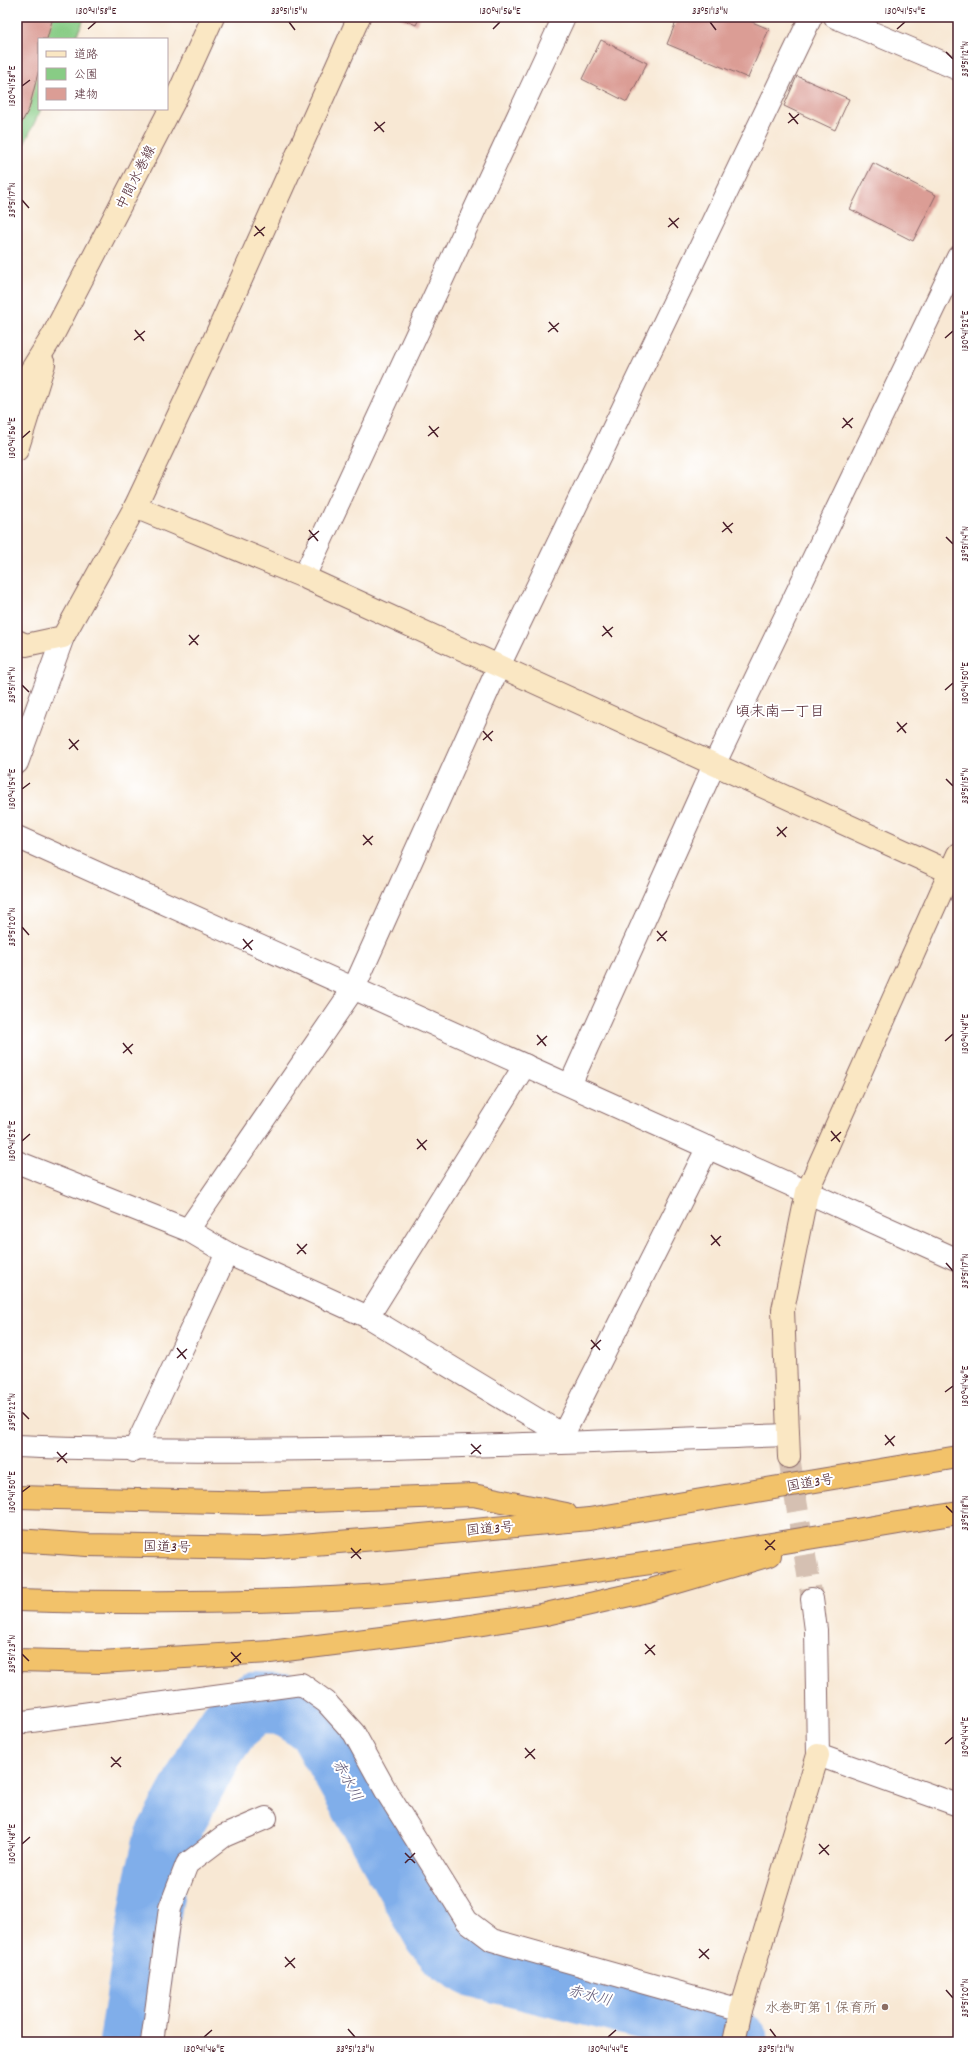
<svg xmlns="http://www.w3.org/2000/svg" width="975" height="2059" font-family="Dekko,'Klee One',sans-serif">
	<rect width="100%" height="100%" fill="#fff"/>
	<filter id="ink" filterUnits="userSpaceOnUse"><feTurbulence type="fractalNoise" baseFrequency=".025" numOctaves="2"/><feDisplacementMap in="SourceGraphic" scale="8" xChannelSelector="R" yChannelSelector="G"/><feConvolveMatrix kernelMatrix="1 2 1 2 8 2 1 2 1" color-interpolation-filters="sRGB"/></filter>
	<filter id="wash" filterUnits="userSpaceOnUse"><feTurbulence type="fractalNoise" baseFrequency=".012" numOctaves="4" result="noise"/><feDisplacementMap in="SourceGraphic" scale="16" xChannelSelector="R" yChannelSelector="G"/><feGaussianBlur stdDeviation="0.9" result="paint"/><feColorMatrix in="noise" values="0 0 0 0 0 0 0 0 0 0 0 0 0 0 0 0 0 1.4 0 .05"/><feComposite in="paint" operator="in"/></filter>
	<g filter="url(#wash)">
		<rect width="100%" height="100%" fill="#f8e8d4"/>
		<path fill="#88cc85" stroke="#697658" d="M17,17h68l-10,22h-36v70h2l-24,50z"/>
		<g fill="none" stroke-linecap="round" stroke-linejoin="round">
			<path stroke="#80aeea" stroke-width="62" d="M130,2042l25,-161 10,-42 48,-90 17,-25 25,-21 28,1 34,21 118,209 15,18 23,14 204,51 60,25"/>
		</g>
		<g id="blocks">
			<g fill="#db9d95">
				<path d="M17,17h36l-6,22h-8v30l-10,40 -12,22z"/>
				<path d="M398,17h22l-4,8z"/>
				<path d="M678,17h62l29,12 -21,49 -81,-34z"/>
				<path d="M601,40l46,23 -20,39 -45,-23z"/>
				<path d="M797,76l52,23 -14,31 -51,-24z"/>
				<path d="M873,163l63,32 -23,46 -63,-32z"/>
			</g>
		</g>
	</g>
	<g filter="url(#ink)">
		<use href="#blocks" fill-opacity="0" stroke="#876566" stroke-width="1"/>
		<g fill="none" stroke-linecap="round" stroke-linejoin="round">
			<path stroke="#d5c0b2" stroke-width="22" stroke-dasharray="22 11" stroke-linecap="butt" d="M789,1457l23,142"/>
			<g stroke="#876566" stroke-width="24">
				<g id="street">
					<path d="M835,17l123,52"/>
					<path d="M304,577l260,-560"/>
					<path d="M17,763l46,-126"/>
					<path d="M17,837l941,423"/>
					<path d="M570,1085l144,-320 244,-508"/>
					<path d="M17,1162l171,68 39,23 141,64 195,118 145,-288"/>
					<path d="M188,1230l166,-242 145,-322 312,-649"/>
					<path d="M368,1317l157,-252"/>
					<path d="M17,1446c257,10 514,-2 771,-11"/>
					<path d="M134,1451l93,-198"/>
					<path d="M812,1599l4,31 2,125 140,50"/>
					<path d="M17,1723l284,-39 25,18 28,31 32,58 81,130 25,19 249,70"/>
					<path d="M152,2042l18,-134 17,-44 37,-28 42,-18"/>
				</g>
			</g>
			<g stroke="#876566" stroke-width="24">
				<g id="secondary">
					<path d="M17,393l36,-58 126,-243 34,-75"/>
					<path d="M17,450l27,-86"/>
					<path d="M135,507l169,70 646,295"/>
					<path d="M17,641l9,4 37,-8 72,-130 78,-165 146,-325"/>
					<path d="M789,1457l-6,-147 24,-118 151,-338"/>
					<path d="M734,2042l7,-32 77,-255"/>
				</g>
			</g>
			<g stroke="#876566" stroke-width="24">
				<g id="highway">
					<path d="M17,1497l241,6 215,-8 93,19"/>
					<path d="M17,1540l70,5 177,3 136,-11 189,-18 369,-62"/>
					<path d="M17,1600c133,4 267,4 399,-8 182,-17 362,-49 542,-79"/>
					<path d="M17,1660l83,2 170,-10 175,-22 101,-16 101,-23 123,-36"/>
				</g>
			</g>
			<use href="#street" stroke="#fff" stroke-width="22"/>
			<use href="#secondary" stroke="#fae7c3" stroke-width="22"/>
			<use href="#highway" stroke="#f2c26a" stroke-width="22"/>
		</g>
	</g>
	<path fill="none" stroke="#4a1f2b" stroke-width="1.5" d="M289,22l6,8M710,22l6,8M88,29l8,-7M493,29l7,-7M897,29l8,-7M946,52l7,7M22,86l8,-6M789,113l9,11M375,122l9,10M788,123l11,-9M374,131l11,-9M22,200l7,8M669,218l9,10M255,226l9,10M668,227l11,-9M254,236l11,-9M549,322l9,10M135,330l9,11M548,332l11,-9M945,338l8,-7M134,340l11,-9M843,418l9,10M429,426l9,11M842,428l11,-10M428,436l11,-9M22,438l8,-7M723,522l9,11M309,530l9,11M722,532l11,-9M946,537l7,7M308,540l11,-9M603,626l9,11M189,635l9,10M602,636l11,-9M189,645l10,-10M22,685l7,7M945,690l8,-7M897,722l9,11M483,731l9,10M897,732l10,-9M69,739l9,11M483,740l10,-9M69,749l10,-9M946,779l7,7M22,789l8,-6M777,827l9,10M363,835l9,10M777,836l10,-9M363,845l10,-9M22,927l7,8M657,931l9,10M243,939l9,11M657,941l10,-10M243,949l10,-9M537,1035l9,11M945,1041l8,-7M123,1043l9,11M537,1045l10,-9M123,1053l10,-9M831,1131l9,11M417,1139l9,11M22,1141l8,-7M831,1141l10,-9M417,1149l10,-9M711,1235l9,11M297,1244l9,10M711,1245l10,-9M297,1254l10,-10M946,1263l7,8M591,1340l9,10M177,1348l9,11M591,1349l10,-9M177,1358l10,-9M945,1392l8,-6M22,1412l7,7M885,1435l9,11M471,1444l10,10M885,1445l10,-9M57,1452l10,11M471,1454l10,-9M57,1462l10,-9M22,1492l8,-6M946,1506l7,7M765,1540l10,10M351,1548l10,11M765,1550l10,-10M351,1558l10,-9M645,1644l10,11M231,1652l10,11M22,1654l7,7M645,1654l10,-9M231,1662l10,-9M945,1744l8,-7M525,1748l10,11M111,1757l10,10M525,1758l10,-9M111,1767l10,-10M22,1844l8,-7M819,1844l10,11M405,1853l10,10M819,1854l10,-9M405,1863l10,-10M699,1949l10,10M285,1957l10,11M699,1958l10,-9M285,1967l10,-9M946,1990l7,8M348,2029l7,8M770,2029l6,8M204,2037l8,-7M608,2037l8,-7"/>
	<circle fill="#8d6e63" stroke="#fff" stroke-width="1.5" cx="885" cy="2007" r="4"/>
	<g text-anchor="middle" stroke-width="4" stroke-linejoin="round" paint-order="stroke">
		<g font-size="14" fill="#4a1f2b" stroke="#fff">
			<text transform="translate(135 177) rotate(-63)" y="5">中間水巻線</text>
			<text transform="translate(810 1482) rotate(-10)" y="5">国道3号</text>
			<text transform="translate(490 1528) rotate(-5)" y="5">国道3号</text>
			<text transform="translate(167 1546) rotate(1)" y="5">国道3号</text>
		</g>
		<g font-size="14" fill="#785e54" stroke="#fff" text-anchor="end">
			<text x="877" y="2012">水巻町第１保育所</text>
		</g>
		<g font-size="15" fill="#4a1f2b" stroke="#fff">
			<text x="780" y="716">頃末南一丁目</text>
		</g>
		<g font-size="15" font-style="italic" fill="#605877" stroke="#fff">
			<text transform="translate(348 1780) rotate(61)" y="5">赤水川</text>
			<text transform="translate(590 1995) rotate(14)" y="5">赤水川</text>
		</g>
	</g>
	<rect width="975" height="2059" fill="none" stroke="#fff" stroke-width="44"/>
	<rect x="38" y="38" width="130" height="72" fill="#ffffff" stroke="#b7a5aa"/>
	<rect x="46" y="51" width="20" height="6" fill="#fae7c3" stroke="#b7a5aa"/>
	<text x="74" y="58" font-size="12" fill="#4a1f2b">道路</text>
	<rect x="46" y="68" width="20" height="12" fill="#88cc85" stroke="#b7a5aa"/>
	<text x="74" y="78" font-size="12" fill="#4a1f2b">公園</text>
	<rect x="46" y="88" width="20" height="12" fill="#db9d95" stroke="#b7a5aa"/>
	<text x="74" y="98" font-size="12" fill="#4a1f2b">建物</text>
	<rect x="22" y="22" width="931" height="2015" fill="none" stroke="#4a1f2b" stroke-width="1.5"/>
	<g font-size="10" text-anchor="middle" fill="#4a1f2b">
		<text x="96" y="14">130°41'58"E</text>
		<text x="289" y="14">33°51'15"N</text>
		<text x="500" y="14">130°41'56"E</text>
		<text x="710" y="14">33°51'13"N</text>
		<text x="905" y="14">130°41'54"E</text>
		<text transform="translate(964 59) rotate(-90)" y="4">33°51'12"N</text>
		<text transform="translate(11 86) rotate(-90)" y="4">130°41'58"E</text>
		<text transform="translate(11 200) rotate(-90)" y="4">33°51'17"N</text>
		<text transform="translate(964 331) rotate(-90)" y="4">130°41'52"E</text>
		<text transform="translate(11 438) rotate(-90)" y="4">130°41'56"E</text>
		<text transform="translate(964 544) rotate(-90)" y="4">33°51'14"N</text>
		<text transform="translate(964 683) rotate(-90)" y="4">130°41'50"E</text>
		<text transform="translate(11 685) rotate(-90)" y="4">33°51'19"N</text>
		<text transform="translate(964 786) rotate(-90)" y="4">33°51'15"N</text>
		<text transform="translate(11 789) rotate(-90)" y="4">130°41'54"E</text>
		<text transform="translate(11 927) rotate(-90)" y="4">33°51'20"N</text>
		<text transform="translate(964 1034) rotate(-90)" y="4">130°41'48"E</text>
		<text transform="translate(11 1141) rotate(-90)" y="4">130°41'52"E</text>
		<text transform="translate(964 1271) rotate(-90)" y="4">33°51'17"N</text>
		<text transform="translate(964 1386) rotate(-90)" y="4">130°41'46"E</text>
		<text transform="translate(11 1412) rotate(-90)" y="4">33°51'22"N</text>
		<text transform="translate(11 1492) rotate(-90)" y="4">130°41'50"E</text>
		<text transform="translate(964 1513) rotate(-90)" y="4">33°51'18"N</text>
		<text transform="translate(11 1654) rotate(-90)" y="4">33°51'23"N</text>
		<text transform="translate(964 1737) rotate(-90)" y="4">130°41'44"E</text>
		<text transform="translate(11 1844) rotate(-90)" y="4">130°41'48"E</text>
		<text transform="translate(964 1998) rotate(-90)" y="4">33°51'20"N</text>
		<text x="204" y="2052">130°41'46"E</text>
		<text x="355" y="2052">33°51'23"N</text>
		<text x="608" y="2052">130°41'44"E</text>
		<text x="776" y="2052">33°51'21"N</text>
	</g>
</svg>
